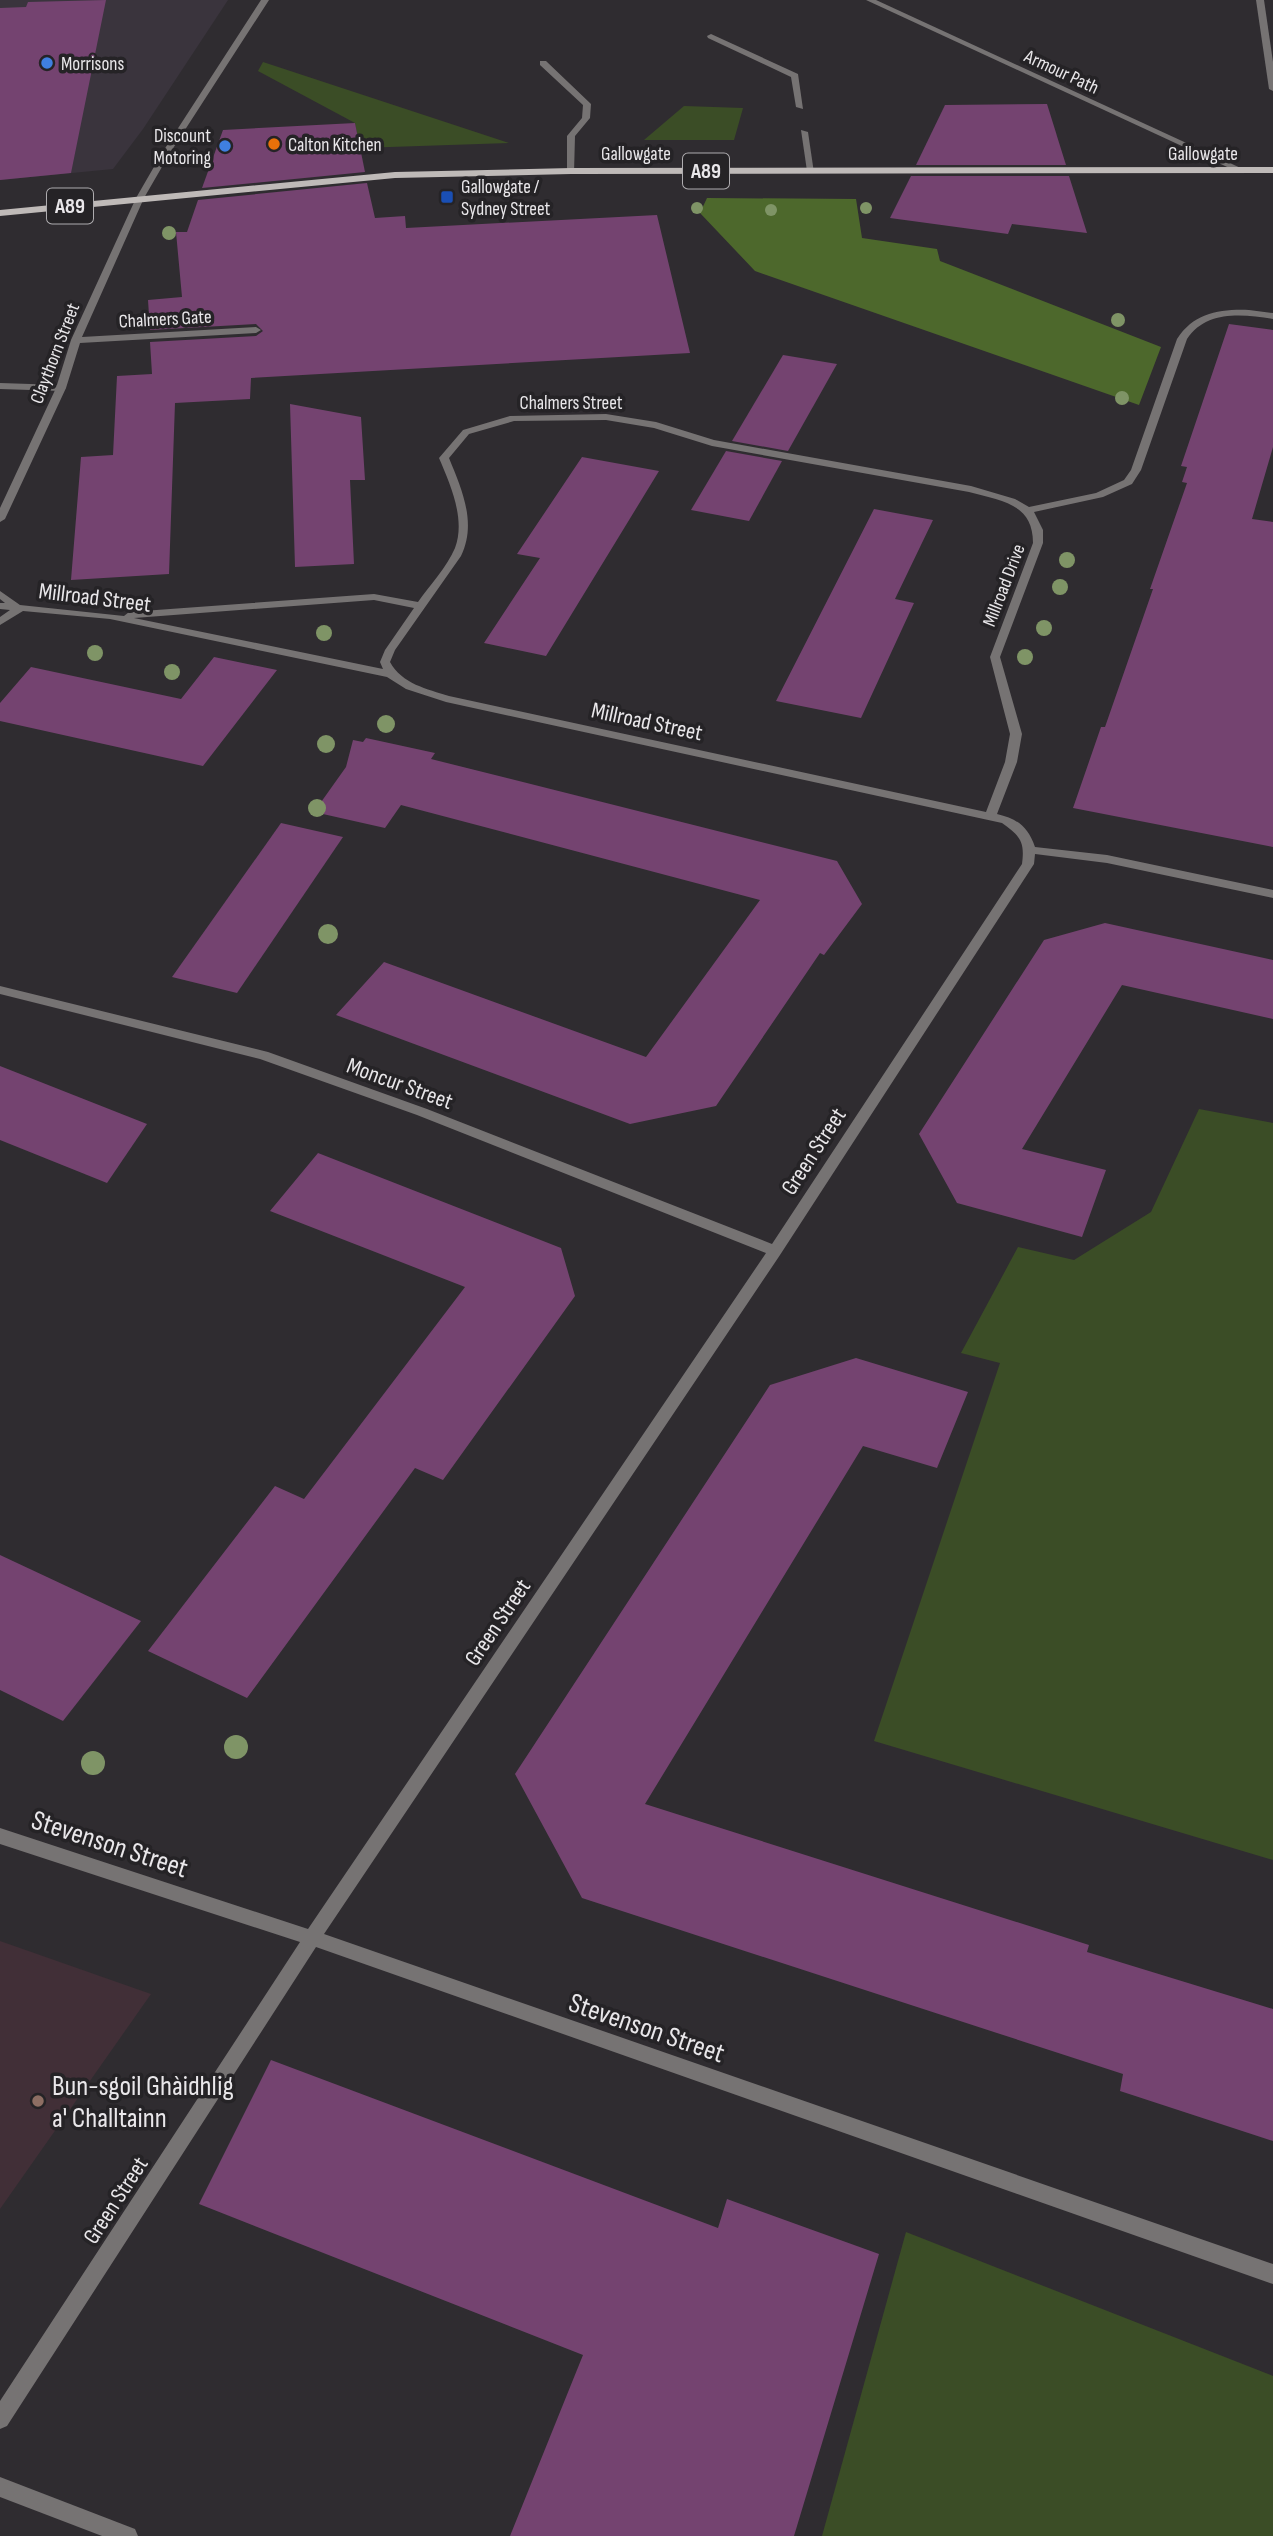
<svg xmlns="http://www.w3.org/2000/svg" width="1273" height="2536" font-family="'Sofia Sans Condensed',sans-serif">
	<rect width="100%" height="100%" fill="#2f2c30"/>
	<path fill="#3a343d" d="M0,0h228l-85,129 -30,40 -113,11z"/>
	<path fill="#412f37" d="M0,1941l151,53 -151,215z"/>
	<g fill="#3b4d26">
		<path d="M263,62l246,81 -149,5 -5,-25 -97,-52z"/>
		<path d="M684,106l59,2 -9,32h-90z"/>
		<path d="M1199,1109l74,14v737l-399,-119 126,-378 -39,-10 57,-106 56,13 77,-48z"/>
		<path d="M906,2232l367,144v160h-451z"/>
	</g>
	<path fill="#4d682c" d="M707,198l149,1 6,39 75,11 3,12 221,86 -22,58 -384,-134 -55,-58z"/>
	<g fill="#744370">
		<path d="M106,0l-35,173 -71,7v-172l26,-1 2,-5z"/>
		<path d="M1047,104l19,61h-150l29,-60z"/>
		<path d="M355,123l10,49 -163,16 21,-58z"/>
		<path d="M911,176h158l18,57 -75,-9 -4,10 -118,-16z"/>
		<path d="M367,183l8,35 30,-2 1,12 251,-13 33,138 -439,25 -1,21 -75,4 -6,171 -98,6 10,-123 32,-2 4,-79 35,-2 -2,-32 106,-6 7,-5 -7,-7 -106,6 -2,-30 34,-3 -6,-65h11l11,-32z"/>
		<path d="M1229,324l44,6v117l-21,72 21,3v325l-200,-39 28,-81h4l48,-138h-3l37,-106 -5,-1 5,-15 -6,-1z"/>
		<path d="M783,355l54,9 -49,87 -56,-10z"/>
		<path d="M290,404l71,13 4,63h-15l4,84 -59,3z"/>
		<path d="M726,451l56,10 -33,60 -58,-11z"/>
		<path d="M582,457l77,14 -113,185 -62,-13 56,-85 -23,-4z"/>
		<path d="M874,509l59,11 -38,79 19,4 -53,115 -85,-17z"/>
		<path d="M214,657l63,13 -74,96 -203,-45v-18l31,-36 150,32z"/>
		<path d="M366,738l69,15 -4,6 406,102 25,43 -38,51 -4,-2 -104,153 -86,18 -294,-109 48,-53 262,95 114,-157 -359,-95 -16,23 -71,-16 32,-45 7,-27 10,2z"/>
		<path d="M281,823l62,14 -106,156 -65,-16z"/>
		<path d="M1105,923l168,37v59l-151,-34 -100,164 84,21 -24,67 -125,-34 -38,-69 125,-194z"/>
		<path d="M0,1066l147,58 -40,59 -107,-43z"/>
		<path d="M318,1153l243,95 14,48 -132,184 -28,-12 -168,230 -99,-47 127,-165 29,13 161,-212 -195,-76z"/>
		<path d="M856,1358l112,34 -31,76 -74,-22 -218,358 444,141 -2,7 186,57v132l-153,-50 3,-17 -541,-176 -67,-124 255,-389z"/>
		<path d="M0,1555l141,66 -78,100 -63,-31z"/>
		<path d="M271,2060l447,168 9,-29 152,55 -85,282h-284l73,-181 -384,-151z"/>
	</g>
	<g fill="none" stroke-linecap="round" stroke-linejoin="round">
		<g fill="#767373" fill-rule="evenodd">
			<path d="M711,34l87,40 5,35 -7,-2 -5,-30 -83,-39 -1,-2z"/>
			<path d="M540,61h6l45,43 -1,14 -15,18 -1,37 -7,-2v-35l15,-18 1,-13 -43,-40z"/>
			<path d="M801,130l7,2 6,41 -7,-2z"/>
			<path d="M0,383l61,2 5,3 -5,3 -61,-2z"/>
			<path d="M0,2477l135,52 3,7h-36l-102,-39z"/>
		</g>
		<g fill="#767373" fill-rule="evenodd">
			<path d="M261,0h8l-99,153 -26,45 -62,139 174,-10 5,3 -5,3 -176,10 -14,45 -61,131 -5,3v-14l56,-120 15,-48 65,-142 26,-45z"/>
			<path d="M866,0h10l369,170 -7,2z"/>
			<path d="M1256,0h8l9,62v29l-4,-2z"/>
			<path d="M1249,310l24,3v6c-30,-5 -67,-9 -86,20l-46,131 -9,14 -29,13 -69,15 9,18v13l-43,114 22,77 -5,28 -20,52c21,5 31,13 38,33l72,8 166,35v8l-166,-35 -72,-9 -1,10 -254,391 -456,679 949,330v20l-957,-337 -309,479 -7,3v-28l300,-459 -300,-98v-16l308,101 458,-676 -349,-138 -157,-56 -260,-65v-8l268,66 159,57 345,135 250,-380c3,-23 -2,-28 -20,-41l-556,-121 -40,-13 -19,-12 -277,-58 -87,-8 -23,14v-8l10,-7 -10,-1v-6h5l-5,-4v-8l20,14 104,11 5,-4 245,-18 44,8c12,-17 29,-35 37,-54 11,-29 -5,-64 -16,-90l24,-28 47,-14 96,-2 50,8 58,18 257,46 44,13 14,8 67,-14 28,-13 7,-10 46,-131c17,-26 42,-30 72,-29zM606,420l48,8 58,18 257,46c32,9 64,11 64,51l-43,114 20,77 -5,28 -19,50 -537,-116c-22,-7 -47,-12 -59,-34l5,-12 66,-94c16,-33 1,-66 -12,-98l20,-24 45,-13zM374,600l40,8 -29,42 -5,12 3,7 -249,-51z"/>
		</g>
		<path fill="#bfbab8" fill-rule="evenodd" d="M1273,167v6l-702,1 -176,4 -395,38v-6l395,-38 176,-4z"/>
	</g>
	<g fill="#7f9466">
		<circle cx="697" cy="208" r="6"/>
		<circle cx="866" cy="208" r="6"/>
		<circle cx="771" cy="210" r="6"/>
		<circle cx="169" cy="233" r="7"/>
		<circle cx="1118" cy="320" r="7"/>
		<circle cx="1122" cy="398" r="7"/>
		<circle cx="1067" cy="560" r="8"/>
		<circle cx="1060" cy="587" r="8"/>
		<circle cx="1044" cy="628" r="8"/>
		<circle cx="324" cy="633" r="8"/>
		<circle cx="95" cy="653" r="8"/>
		<circle cx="1025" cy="657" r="8"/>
		<circle cx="172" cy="672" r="8"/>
		<circle cx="386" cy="724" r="9"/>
		<circle cx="326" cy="744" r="9"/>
		<circle cx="317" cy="808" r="9"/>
		<circle cx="328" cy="934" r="10"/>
		<circle cx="236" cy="1747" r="12"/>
		<circle cx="93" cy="1763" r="12"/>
	</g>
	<g fill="#3f7fe0" stroke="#252326" stroke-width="2.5">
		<circle cx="47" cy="63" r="7"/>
		<circle cx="225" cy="146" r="7"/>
	</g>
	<circle fill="#e8710a" stroke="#252326" stroke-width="2.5" cx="274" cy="144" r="7"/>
	<rect fill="#1a4fb4" stroke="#252326" stroke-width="2.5" x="440" y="190" width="14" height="14" rx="3.5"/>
	<circle fill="#8d6e63" stroke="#252326" stroke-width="2.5" cx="38" cy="2101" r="7"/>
	<g text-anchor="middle" stroke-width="7" stroke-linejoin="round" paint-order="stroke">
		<g font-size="19" fill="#e9e7ea" stroke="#252326" text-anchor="start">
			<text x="61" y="70">Morrisons</text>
			<text x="211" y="142" text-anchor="end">Discount<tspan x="211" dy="22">Motoring</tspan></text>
			<text x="288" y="151">Calton Kitchen</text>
			<text x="461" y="193">Gallowgate /<tspan x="461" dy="22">Sydney Street</tspan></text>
		</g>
		<g font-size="19" fill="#e9e7ea" stroke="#252326">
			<text transform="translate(1062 71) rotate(25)" y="7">Armour Path</text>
			<text x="636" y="160">Gallowgate</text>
			<text x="1203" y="160">Gallowgate</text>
			<text transform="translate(165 318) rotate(-3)" y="7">Chalmers Gate</text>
			<text transform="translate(54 353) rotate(-69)" y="7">Claythorn Street</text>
			<text x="571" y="409">Chalmers Street</text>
			<text transform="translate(1003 585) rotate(-69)" y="7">Millroad Drive</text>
		</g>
		<g fill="#252326" stroke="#aeacaf" stroke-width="2">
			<rect x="683" y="153.5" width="46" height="35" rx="5"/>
			<rect x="47" y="188.5" width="46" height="35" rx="5"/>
		</g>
		<g font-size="21" font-weight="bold" fill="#e9e7ea">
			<text x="706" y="178">A89</text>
			<text x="70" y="213">A89</text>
		</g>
		<g font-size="23" fill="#e9e7ea" stroke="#252326">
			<text transform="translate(95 597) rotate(7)" y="8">Millroad Street</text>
			<text transform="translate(647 721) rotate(12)" y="8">Millroad Street</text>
			<text transform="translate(400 1083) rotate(20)" y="8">Moncur Street</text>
			<text transform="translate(813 1151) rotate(-57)" y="8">Green Street</text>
			<text transform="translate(497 1622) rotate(-56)" y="8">Green Street</text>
			<text transform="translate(115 2200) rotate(-57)" y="8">Green Street</text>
		</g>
		<g font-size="28" fill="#e9e7ea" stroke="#252326">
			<text transform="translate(110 1843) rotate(18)" y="10">Stevenson Street</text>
			<text transform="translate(647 2027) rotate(19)" y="10">Stevenson Street</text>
		</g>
		<g font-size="28" fill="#e9e7ea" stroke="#252326" text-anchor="start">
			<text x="52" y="2095">Bun-sgoil Ghàidhlig<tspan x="52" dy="32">a' Challtainn</tspan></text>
		</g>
	</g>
</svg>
